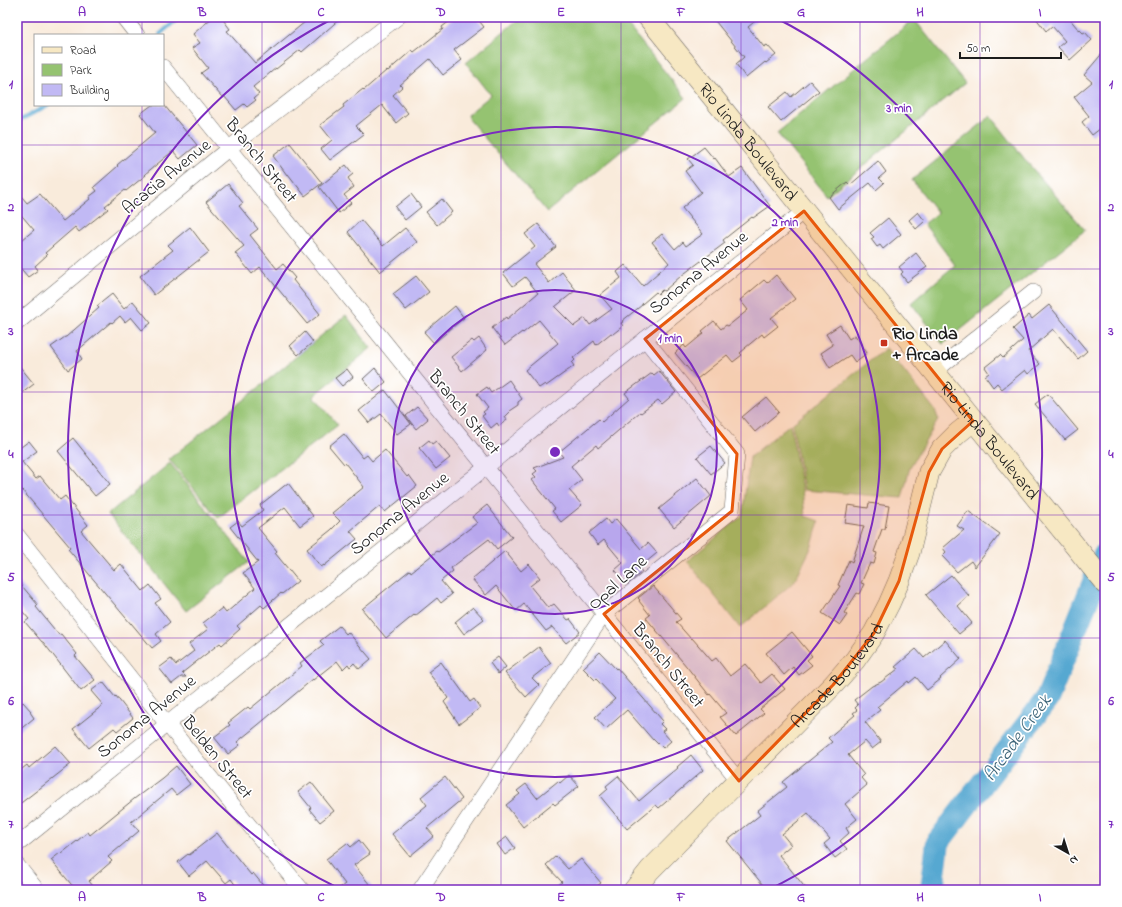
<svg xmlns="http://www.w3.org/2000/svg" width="1122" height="907" font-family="'Indie Flower',sans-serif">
	<rect width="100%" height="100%" fill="#fff"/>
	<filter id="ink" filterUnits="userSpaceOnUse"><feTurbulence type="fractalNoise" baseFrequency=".025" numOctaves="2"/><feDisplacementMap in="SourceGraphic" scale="8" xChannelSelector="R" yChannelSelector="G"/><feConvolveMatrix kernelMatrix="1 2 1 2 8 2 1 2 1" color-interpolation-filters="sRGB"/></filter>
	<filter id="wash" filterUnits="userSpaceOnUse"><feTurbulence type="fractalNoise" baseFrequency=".012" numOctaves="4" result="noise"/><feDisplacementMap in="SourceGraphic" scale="16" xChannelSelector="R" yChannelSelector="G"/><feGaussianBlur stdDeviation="0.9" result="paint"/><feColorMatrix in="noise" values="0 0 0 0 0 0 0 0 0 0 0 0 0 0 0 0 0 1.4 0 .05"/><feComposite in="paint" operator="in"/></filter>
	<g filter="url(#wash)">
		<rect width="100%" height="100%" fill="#f9ebdb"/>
		<g fill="#95c371" stroke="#587046">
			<path d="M521,17h100l65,81 -139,114 -79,-94 -1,-3 24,-20 -25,-32z"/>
			<path d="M914,19l51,64 -138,113 -50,-63z"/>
			<path d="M991,116l36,46 58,68 -142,114 -32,-41 44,-38 -31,-41 14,-11 -26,-33z"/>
			<path d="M346,315l25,33 -57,48 24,29 -120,93 -49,-59 98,-78z"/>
			<path d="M886,348l49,62 3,8 -1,4 -27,45 -8,31 -98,-8 -12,-66z"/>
			<path d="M790,424l12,65 3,27 14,5 -7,25 -18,36 -54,46 -53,-67 55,-45 8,-59z"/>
			<path d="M170,463l79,99 -63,49 -78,-97z"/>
		</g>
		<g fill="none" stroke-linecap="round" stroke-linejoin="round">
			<g stroke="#56a8d1" stroke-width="4">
				<path d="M160,34l20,-17"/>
				<path d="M17,122l31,-17"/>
			</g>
			<path stroke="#56a8d1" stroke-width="24" d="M932,890l6,-48 109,-143 58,-144"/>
		</g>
		<g id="blocks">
			<g fill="#c1b9f4">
				<path d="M213,17h8l9,12 -3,2 28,32 56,-46h31l-40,35 -2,-2 -24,19v-1l-23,19 6,7 -5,4 2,2 -9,7 -3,-3 -8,6 -12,-14 -2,1 -21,-24 7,-5 -16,-20 8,-5 -7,-9z"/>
				<path d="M455,17h21l8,10 -30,23 8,10 -19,15 -13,-16 -30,26 2,2 -9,8 15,18 -12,10 -14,-18 -26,21 8,8 -34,26 -9,-11 11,-9 -12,-15 24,-18 -1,-2 20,-16 1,1 23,-20 1,1 24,-21 2,2 29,-23 -1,-2z"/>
				<path d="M712,17h48l-12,10 16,20 3,-2 9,10 -10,8 -1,-1 -19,16 -10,-14 8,-7z"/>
				<path d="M1035,17h33l10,12h1l4,4 2,-1 7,8 -22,20 -12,-13 7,-6 -13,-15 -6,5z"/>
				<path d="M1105,50v75l-13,10 -10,-13 7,-6 -15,-19 18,-15 -8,-7z"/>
				<path d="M810,81l9,10 -38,31 -13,-15 19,-15 4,5z"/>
				<path d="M152,105h12l33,40 -17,14 -7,-8 -28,23 1,1 -20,16 -1,-1 -20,16 3,3 -29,23 -4,-5 -30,26 2,2 -12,11 3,4 -10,7 -11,-13v-20l17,-14 -17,-20v-19l10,12 13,-9 23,27 27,-22 -1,-2 8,-6 -3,-4 24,-21 -1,-1 38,-32 -15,-19z"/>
				<path d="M290,143l32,40 -17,13 -17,-22 -1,1 -14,-19z"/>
				<path d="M704,147l10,12 1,-1 14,19 13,-9 28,38 -17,12 -1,-1 -29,23 2,3 -44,33 -17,15 -2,-1 -4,4 -2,-2 -14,12v1l-20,16 1,1 -2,1 2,3 -10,8 -2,-1 -15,12 -2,-4 -21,17 2,2 -3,3 2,3 -28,20 -1,-2 -6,4 -14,-18 33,-27 -19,-23 -16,13 -1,-1 -17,13 -13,-17 14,-11 1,2 31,-26 -13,-16 -12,9 -10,-13 32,-26 -10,-13 13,-10 18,23 -22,17 15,19 13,-11 14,18 -21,17 19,19 11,-8 5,7 22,-16 -12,-14 21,-17 -4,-6 8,-7 18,21 26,-23 -17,-21 10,-8 13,15 8,-7 3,4 17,-12 -21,-26 19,-16 -16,-21 8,-6 -5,-6z"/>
				<path d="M878,161l8,11 -7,6 5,5 -8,7 -6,-7 -32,26 -9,-12 18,-15 3,3z"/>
				<path d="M346,165l7,9 -5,4 6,9 -10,8 7,8 -12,10 -20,-26z"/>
				<path d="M228,184l15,19 -4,3 19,23 -8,6 27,34 6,-5 12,14 -2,2 27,34 -13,10 -47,-57 -8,7 -17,-21 9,-7 -38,-44z"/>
				<path d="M411,194l10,13 -16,13 -10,-13z"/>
				<path d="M442,199l10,13 -15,13 -11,-13z"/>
				<path d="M918,212l7,9 -9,8 -7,-9z"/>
				<path d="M888,218l13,16 -18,15 -3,-4 -3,2 -6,-8 3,-2 -4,-4z"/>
				<path d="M361,220l22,26 22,-18 12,14 -37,30 -32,-40z"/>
				<path d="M190,227l19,25 -55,43 -14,-19 33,-26 -5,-5z"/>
				<path d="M916,253l11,14 -20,15 -6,-8 2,-2 -4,-5z"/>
				<path d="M776,275l19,24 -24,19 7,8 -14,11 -2,-3 -17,14h1l-6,5 2,2 -9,7 -6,-7 -30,24 -22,-26 9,-8 2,3 18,-15 -2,-2 12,-10 7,8 5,-4 2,1 20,-16 -8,-10 24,-20 3,3z"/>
				<path d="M416,276l13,16 -23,18 -13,-16z"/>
				<path d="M112,294l12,15 9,-8 18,22 -9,7 -11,-13 -6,5 -5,-6 -8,7 -1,-1 -34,29 5,8 -14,11 -17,-23 14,-10h1l33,-29 -2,-2z"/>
				<path d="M1049,305l38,46 -9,8 -25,-30 -25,22 12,13 -12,10 -3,-4 -23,19 -5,-6 -4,4 -8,-11 4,-3 -4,-6 15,-12 3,3 20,-18 -10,-11 16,-14 3,4z"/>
				<path d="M455,306l9,12 -30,25 -10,-11z"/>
				<path d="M840,325l9,14 6,-4 12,18 -12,9 -5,-7 -20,13 -9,-15 12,-8 -7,-11z"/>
				<path d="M305,332l8,10 -15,13 -8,-9z"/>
				<path d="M479,338l8,12 -25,21 -11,-14 21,-17 2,2z"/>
				<path d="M17,363l17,21 -17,13z"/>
				<path d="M375,368l11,14 -12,10 -11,-13z"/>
				<path d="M347,369l6,8 -11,9 -7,-8z"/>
				<path d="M659,371l17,21 -14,12 -4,-4 -17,13 -1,-1 -42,36 -2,-3 -25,21 11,14 -13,10 13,15 -21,17 -9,-11 3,-2 -23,-29 4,-3 -3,-3 4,-3 -3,-3 29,-11 -4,-5 40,-33 3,3 27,-24 -4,-5 27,-20 2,2z"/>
				<path d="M509,380l13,19 -4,3v3l-9,6 1,1 -5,5 2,3 -8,6 -2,-3 -6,5 -9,-12 3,-2 -2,-2 5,-4 -11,-14 10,-7 4,6z"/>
				<path d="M385,390l26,34 -14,10 -16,-20 -12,9 -10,-12z"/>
				<path d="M1048,394l30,36 -13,10 -30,-36z"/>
				<path d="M766,397l13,15 -24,20 -13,-15z"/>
				<path d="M417,407l11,12 -12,10 -10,-13z"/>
				<path d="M344,434l19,24 4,-3 5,6 13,-11 22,27 2,-2 8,11 -32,26 -5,-6 -30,25 7,8 -33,27v-1l-3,2 -14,-18 24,-19 9,-9 -8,-8 32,-26 -19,-24 -1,1 -15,-18z"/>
				<path d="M73,438l37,46 -15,12 -37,-45z"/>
				<path d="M429,440l3,4 4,-3 14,17 -14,11 -17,-21z"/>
				<path d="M29,441l8,10 -15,11 14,17 4,-3 20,24 5,-4 23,29 -7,6 33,39 7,-6 22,27 7,-6 11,14 -6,4 15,19 -14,12 5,7 -9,7 -21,-25v1l-63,-75 2,-2 -53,-63v-34z"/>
				<path d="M711,446l14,17 -14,11 -14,-17z"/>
				<path d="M697,478l14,18 -37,31 -15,-18z"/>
				<path d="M288,483l25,33 -13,10 -15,-19 -27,21 19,23 -2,2 23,28 -16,13 -1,-1 -17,15 -3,-3 -24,21 3,3 -18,16 -2,-2 -38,30 4,4h-5l-9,7 -13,-16 12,-9 5,6 18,-14 -5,-7 19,-15 -5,-6 19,-15 4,5 29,-25 -12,-15 15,-11 -28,-35 8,-6 4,5 21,-16 -3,-5z"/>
				<path d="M869,503l20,3 -4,23h-3l-8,23 3,1 -3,11 -4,-1 -9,20 3,1 -5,10 -2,-1 -13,20 3,2 -7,10 -18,-12 18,-27 -2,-1 11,-25 3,2 12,-36 -19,-3 3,-18 20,3z"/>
				<path d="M487,505l25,32 -15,12 -8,-10 -38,29 2,3 -12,10 11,13 -11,9 -4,-5 -22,18 -1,-1 -28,23 -24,-29 48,-39 1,2 26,-21 1,1 39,-29 -5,-6z"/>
				<path d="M968,511l32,23 -25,33 -4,-6 -14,11 -15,-16 4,-4 -3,-4 21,-18 -7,-4z"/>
				<path d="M606,519l4,5 6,-5 25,30 7,-6 9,10 -18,15 3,4 -15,12 -12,-14 8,-7 -19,-23 -6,5 -9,-12z"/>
				<path d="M505,551l16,20 8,-7 11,14 -10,8 18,22 6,-4 14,16 2,-1 10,13 -14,11 -14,-16 -6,4 -22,-27 -8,7 -20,-25 -10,9 -14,-16z"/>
				<path d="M951,575l18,21 -11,10 14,17 -13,11 -33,-39z"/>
				<path d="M17,580l21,25 -2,2 23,28 2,-1 16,20 -2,2 20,24 -14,11 -38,-49h-1l-17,-20 4,-3 -12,-14z"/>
				<path d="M653,586l28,33 -5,3 15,17 1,-1 20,23 4,-3 14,18 15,-12 16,19 11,-9 13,15 -25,20 4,4 -28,23 -16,-19 6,-4 -16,-19 -1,1 -22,-28 -41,-49 4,-3 -11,-14 1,-1 -2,-2z"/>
				<path d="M473,607l11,12 -20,15 -9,-12z"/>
				<path d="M339,626l7,8 2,-2 23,27 -12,10 -5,-6 -4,4 -2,-3 -5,5 -6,-8 -24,19v-1l-55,46 -21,17 3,3 -12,9 -14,-17 16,-12 -2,-2 20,-16 2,2 52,-43 -2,-3 24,-18 -4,-4z"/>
				<path d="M792,632l20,24 -5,4 5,5 -13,10 -6,-8 -9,8 -18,-22z"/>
				<path d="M945,640l16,19 -21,19 1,1 -14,11 -11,-13 -7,6 -1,-2 -31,26 3,3 -15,12 16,20 -9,7 -7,-8 -17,14 16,20 -3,3 6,7 -22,19 12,15 -11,9 3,5 -9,8 7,8 -12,9 -11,-14 6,-5 -22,-26 -26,21 9,11 -12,10 28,35h-40l-40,-49 33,-26 -3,-4 30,-24 -4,-5 49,-40 -4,-4 27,-23 -2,-2 4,-3 -2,-2 3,-3 -4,-5 18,-14 9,-4 17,-13 -3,-2 21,-18 8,9z"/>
				<path d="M539,647l12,16 -19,15 7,7 -13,12 -21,-24z"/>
				<path d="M600,652l16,17 1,-1 46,53 -3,3 5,5 -3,2 9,10 -8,7 -9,-9 -1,1 -26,-30 -21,19 -11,-12 20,-18 -19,-20 -1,1 -12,-12z"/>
				<path d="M498,657l8,10 -8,7 -8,-11z"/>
				<path d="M441,662l29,40 4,-3 6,9 -21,16 -15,-22 4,-4 -20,-26z"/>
				<path d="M103,682l12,15 1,-1 17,22 -16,13 -3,-3 -25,20 -16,-19 30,-24 -12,-14z"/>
				<path d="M23,702l8,9 -1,1 4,6 -17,14v-25z"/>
				<path d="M55,746l16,18 -54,42v-33l10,-8 2,3z"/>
				<path d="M691,755l12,15 -44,38 -3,-3 -29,24 -27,-33 8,-7 -2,-3 12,-10 21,25 39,-33 -1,-1z"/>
				<path d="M176,766l14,18 -14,11 -5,-6 -40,33 8,9 -31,26 4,4 -23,20 7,9h-20l-25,-30 9,-7 1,1 27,-22 2,3 44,-36 28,-21z"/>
				<path d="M569,775l10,11 -24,19 -2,-2 -30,24 -17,-22 14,-11 -3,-3 9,-7 11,14 21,-17 2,2z"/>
				<path d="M445,777l17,22 -35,29 7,8 -24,20 -18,-22 35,-29 -6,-8z"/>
				<path d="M311,782l23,29 -14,11 -11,-13 2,-1 -13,-16z"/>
				<path d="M217,833l34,42 2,-2 14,17h-28l-8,-11 -5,4 -19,-22 -18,15 -11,-14 10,-8 1,1z"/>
				<path d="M507,837l8,11 -10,7 -8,-11z"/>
				<path d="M359,840l11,14 -16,11 20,25h-37l8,-6 -19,-25 21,-16 4,4z"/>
				<path d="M556,856l12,13 13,-10 20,24 -9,7h-39l9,-8 -16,-17z"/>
			</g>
		</g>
	</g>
	<g filter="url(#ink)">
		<use href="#blocks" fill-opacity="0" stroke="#69645f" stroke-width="1"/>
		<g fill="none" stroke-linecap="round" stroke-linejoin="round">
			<g stroke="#69645f" stroke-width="16">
				<g id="street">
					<path d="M123,17l14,18"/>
					<path d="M163,67l576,714"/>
					<path d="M17,323l211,-174 170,-132"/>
					<path d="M934,372l99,-80"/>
					<path d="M17,535l150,189 135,166"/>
					<path d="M17,845l787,-634"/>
					<path d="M17,865l20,25"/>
					<path d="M420,890l184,-276 128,-103 5,-57 -92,-115"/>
				</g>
			</g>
			<g stroke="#69645f" stroke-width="22">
				<g id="secondary">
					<path id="s1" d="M648,17l457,566"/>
					<path id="s2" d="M634,890l16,-20 183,-185 22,-25 19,-27 15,-29 10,-23 10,-28 20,-81 13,-23 16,-16 15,-12"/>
				</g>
			</g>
			<use href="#street" stroke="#fff" stroke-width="15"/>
			<use href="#secondary" stroke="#f7e8c3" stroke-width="21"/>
		</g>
	</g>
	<path fill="#e8590c" fill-opacity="0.2" stroke="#e8590c" stroke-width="3" stroke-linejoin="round" d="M804,211l169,210 -31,28 -13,23 -30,109 -25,52 -41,52 -94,96 -135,-167 128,-103 5,-57 -92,-115z"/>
	<path fill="none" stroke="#7b2cbf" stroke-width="1" stroke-opacity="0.55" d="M142,17v18M262,17v873M381,17v873M501,17v873M621,17v873M741,17v873M860,17v873M980,17v873M142,105v785M17,145h1088M17,269h1088M17,392h1088M17,515h1088M17,638h1088M17,762h1088"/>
	<circle cx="555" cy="452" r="162" fill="#7b2cbf" fill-opacity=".12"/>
	<g fill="none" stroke="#7b2cbf" stroke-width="2">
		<circle cx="555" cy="452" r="162"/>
		<circle cx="555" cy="452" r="325"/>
		<path d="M342 890A487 487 0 0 1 334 18M776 18A487 487 0 0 1 768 890"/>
	</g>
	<rect fill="#c8321e" stroke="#fff" stroke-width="1.5" x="880" y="339" width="8" height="8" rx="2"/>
	<g text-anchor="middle" stroke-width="3.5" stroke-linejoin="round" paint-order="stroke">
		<g font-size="18" fill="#1c1c1c" stroke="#fff">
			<text dy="6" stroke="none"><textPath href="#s1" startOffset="160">Rio Linda Boulevard</textPath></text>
			<text transform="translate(262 160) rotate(51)" y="6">Branch Street</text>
			<text transform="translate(166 176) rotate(-39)" y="6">Acacia Avenue</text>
			<text transform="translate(698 272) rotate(-39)" y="6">Sonoma Avenue</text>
			<text transform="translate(465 412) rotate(51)" y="6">Branch Street</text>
			<text dy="6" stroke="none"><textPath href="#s1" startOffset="544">Rio Linda Boulevard</textPath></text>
			<text transform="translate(399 513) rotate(-39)" y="6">Sonoma Avenue</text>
			<text transform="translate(617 582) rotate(-42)" y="6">Opal Lane</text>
			<text transform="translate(669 665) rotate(51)" y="6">Branch Street</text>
			<text dy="6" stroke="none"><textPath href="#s2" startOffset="296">Arcade Boulevard</textPath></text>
			<text transform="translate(146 716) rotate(-39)" y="6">Sonoma Avenue</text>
			<text transform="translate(218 757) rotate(51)" y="6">Belden Street</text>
		</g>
		<g font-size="18" font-weight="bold" fill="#1c1c1c" stroke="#fff" text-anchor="start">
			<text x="892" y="339">Rio Linda<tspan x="892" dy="21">+ Arcade</tspan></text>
		</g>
		<g font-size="19" font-style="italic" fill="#396276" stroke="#fff">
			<text transform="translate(1016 737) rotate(-54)" y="7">Arcade Creek</text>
		</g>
	</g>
	<circle cx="555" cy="452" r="6" fill="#7b2cbf" stroke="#fff" stroke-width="2"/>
	<g font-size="12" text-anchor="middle" font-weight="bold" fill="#7b2cbf" stroke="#fff" stroke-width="3.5" stroke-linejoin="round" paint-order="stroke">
		<text x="899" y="112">3 min</text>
		<text x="785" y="226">2 min</text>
		<text x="670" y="342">1 min</text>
	</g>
	<rect width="1122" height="907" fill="none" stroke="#fff" stroke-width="44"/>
	<rect x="34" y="34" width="130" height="72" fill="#ffffff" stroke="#a4a4a4"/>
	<rect x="42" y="47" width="20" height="6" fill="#f7e8c3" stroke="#a4a4a4"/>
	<text x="70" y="54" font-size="12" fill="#1c1c1c">Road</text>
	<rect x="42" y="64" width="20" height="12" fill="#95c371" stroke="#a4a4a4"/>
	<text x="70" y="74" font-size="12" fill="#1c1c1c">Park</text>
	<rect x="42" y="84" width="20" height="12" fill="#c1b9f4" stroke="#a4a4a4"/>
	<text x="70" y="94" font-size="12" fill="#1c1c1c">Building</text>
	<g transform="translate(1068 853) rotate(141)" stroke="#ffffff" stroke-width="3" paint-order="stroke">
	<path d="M0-3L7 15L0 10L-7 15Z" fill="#1c1c1c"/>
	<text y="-6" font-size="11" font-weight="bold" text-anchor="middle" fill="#1c1c1c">N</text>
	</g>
	<path d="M960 52v6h101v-6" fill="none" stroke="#1c1c1c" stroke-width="2"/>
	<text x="966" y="52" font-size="12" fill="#1c1c1c" stroke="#ffffff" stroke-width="3" paint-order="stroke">50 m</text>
	<rect x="22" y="22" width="1078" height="863" fill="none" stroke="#7b2cbf" stroke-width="1.5"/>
	<g font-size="13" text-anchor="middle" font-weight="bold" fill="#7b2cbf">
		<text x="82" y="16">A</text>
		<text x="202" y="16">B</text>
		<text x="321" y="16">C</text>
		<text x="441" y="16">D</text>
		<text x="561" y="16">E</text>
		<text x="681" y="16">F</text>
		<text x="801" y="16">G</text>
		<text x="920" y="16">H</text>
		<text x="1040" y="16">I</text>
		<text x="11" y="88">1</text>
		<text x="1111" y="88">1</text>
		<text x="11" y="211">2</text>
		<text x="1111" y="211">2</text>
		<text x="11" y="335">3</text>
		<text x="1111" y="335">3</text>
		<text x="11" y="458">4</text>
		<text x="1111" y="458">4</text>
		<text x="11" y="581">5</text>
		<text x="1111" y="581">5</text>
		<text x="11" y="705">6</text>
		<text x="1111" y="705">6</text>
		<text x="11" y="828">7</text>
		<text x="1111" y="828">7</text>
		<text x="82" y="901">A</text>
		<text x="202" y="901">B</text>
		<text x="321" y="901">C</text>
		<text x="441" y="901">D</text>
		<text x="561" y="901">E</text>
		<text x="681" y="901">F</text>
		<text x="801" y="901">G</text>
		<text x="920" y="901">H</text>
		<text x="1040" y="901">I</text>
	</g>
</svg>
